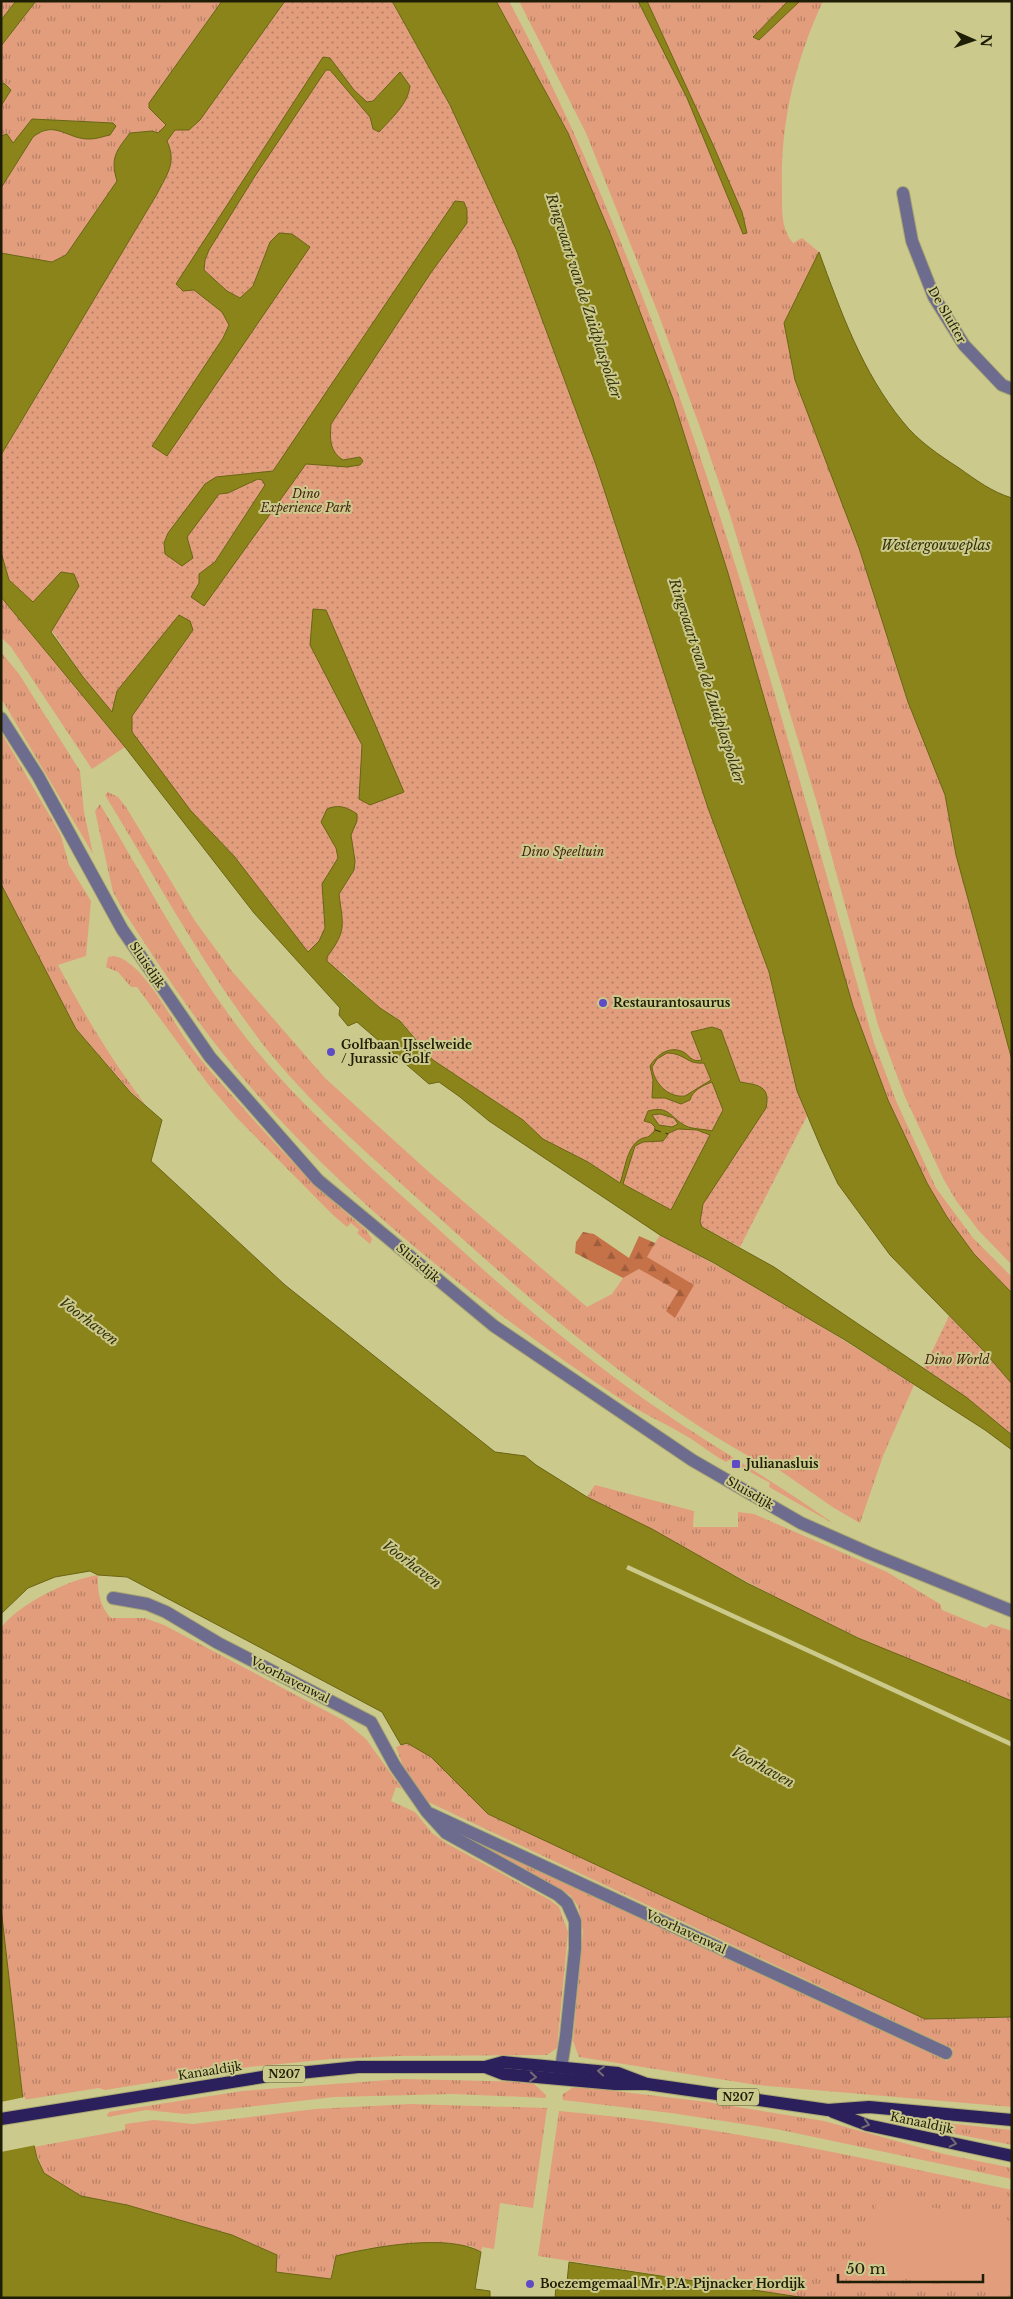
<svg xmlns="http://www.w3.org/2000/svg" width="1013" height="2299" font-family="'Libre Baskerville',serif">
	<defs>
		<pattern id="grass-tufts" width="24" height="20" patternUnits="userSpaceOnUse" patternTransform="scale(1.25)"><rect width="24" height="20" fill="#e29d7d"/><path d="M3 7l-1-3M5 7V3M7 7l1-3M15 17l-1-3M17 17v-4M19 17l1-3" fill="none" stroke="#b77f64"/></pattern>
		<pattern id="forest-firs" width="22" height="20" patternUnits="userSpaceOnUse" patternTransform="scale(1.25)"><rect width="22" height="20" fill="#c67249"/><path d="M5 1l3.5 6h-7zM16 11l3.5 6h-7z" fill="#a05d3b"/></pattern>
		<pattern id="park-dots" width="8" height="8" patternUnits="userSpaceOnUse" patternTransform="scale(1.25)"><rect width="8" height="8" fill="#e29d7d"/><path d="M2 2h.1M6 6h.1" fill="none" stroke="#b77f64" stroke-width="1.8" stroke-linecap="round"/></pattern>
	</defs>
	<rect width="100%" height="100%" fill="#ccc98d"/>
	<g fill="url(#grass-tufts)">
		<path d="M1,1h15l-15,19z"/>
		<path d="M36,1h186l-73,102v5l17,17 -8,8 -6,-2 -22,2c-11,14 -19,30 -13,48l-51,74 -14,7 -51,-9v-65l32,-51c19,-15 37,-1 58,2l25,-13 -3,-3 -77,-4 -24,24 -11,-7v-30l10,-16 -6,-6 -4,-1v-37z"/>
		<path d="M496,1h13c173,327 264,688 365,1042l23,60 39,85 37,50 39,39v16l-38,-39 -27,-37 -20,-34 -39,-83 -35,-94 -125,-433 -55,-174 -105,-266z"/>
		<path d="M519,1h119l49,97 47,113 13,21 -5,-20 -28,-65 -67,-146h141l-34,36 5,3 41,-39h23c-29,63 -43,123 -41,192 0,18 -1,36 11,50l9,-5 17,14 -35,71 11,57 64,168 49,154 37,93 11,60 56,205v205l-33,-34 -22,-29 -13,-22 -39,-83 -27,-72 -61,-222 -87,-288 -29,-85 -43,-117 -72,-180z"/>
		<path d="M1,597l124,150 -33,22 -81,-122 -10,-10z"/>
		<path d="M1,652l18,22 61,97 4,41 9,42 -92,-156z"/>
		<path d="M1,732l53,91 7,13 8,29 22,36 -5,55 -28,9c26,49 54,96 87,139l-13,-11 -56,-64 -75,-145z"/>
		<path d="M108,792l10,5 8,10 69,114 36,49 94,108 105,95 157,134 25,-13 11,-16 16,-9 21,-34c87,45 171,96 254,150l-31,71 -23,67 -26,-15 -65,-45 -4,2c-122,-65 -236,-166 -338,-258 -53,-48 -108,-95 -154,-150 -65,-81 -114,-174 -168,-262z"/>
		<path d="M100,804c47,79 90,162 147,235 49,62 108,114 166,167 76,70 156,141 241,200 59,41 122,76 180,118l-65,-37 1,-4 -41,-23 -3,2c-13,-7 -25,-17 -38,-25 -23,-14 -47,-24 -69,-39 -150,-100 -299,-217 -409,-361 -31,-41 -59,-84 -87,-127l-10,-18 -18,-81z"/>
		<path d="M113,956c27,2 58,62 73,84 15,21 33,41 51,61 40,46 82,90 129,129l6,9 -2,5 -13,-11 2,-3 -8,-7 -4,4 -14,-12 -97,-98 -28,-33 -71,-97h-6l-13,-15 -12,-5 2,-10z"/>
		<path d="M595,1485l99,26 -1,16h45v-15l16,2 133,58 53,32 2,6 44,18 5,-4 21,7v70c-52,-21 -104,-40 -155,-64 -92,-42 -179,-95 -270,-140z"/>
		<path d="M98,1575c-1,15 2,32 13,43h34l19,7 179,95 23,19 36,50 -6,-2 -5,14 24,11 17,21 14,10 104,57 9,7 9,25 -11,116 -10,7 -148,1 -68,3 -82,8 -144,23 -6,-2 -76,12 -22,-192v-280c17,-24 69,-49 97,-53z"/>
		<path d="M407,1743l24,14 57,57 437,205 87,-2v90l-255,-22 -178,-28 -6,-16 10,-110 -5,-25 -8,-11 -116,-64 493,230 6,-12 -527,-248 -23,-35 -7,-19z"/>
		<path d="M402,2079l130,3 14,13v3l-93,-4 -119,3 -149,17 -39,-4 -38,7 -1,-2 2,-3 133,-21z"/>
		<path d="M582,2087l125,15 117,19 120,33 68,14v11l-231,-49 -110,-17 -108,-13 -1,-5 10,-7z"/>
		<path d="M410,2104l137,4 -14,100 -33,-5 -6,46 -12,-2 -1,5 -10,-6 -66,-2 -42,5 -31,19 -1,11 -56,-7 2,-17 -45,-19 -105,-31 -46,-9 -37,-23 -10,-26 91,-17v-6l29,-4 39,4 122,-15z"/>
		<path d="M559,2111c153,13 303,47 453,79v108h-206l-268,-42z"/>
		<path d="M898,2118l114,12v15l-114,-22z"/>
	</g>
	<path fill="url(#forest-firs)" d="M583,1232l11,2 35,24 10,-22 16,7 -8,14 47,28 -19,33 -9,-7 12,-20 -39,-22 -16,9 -48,-25 1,-11z"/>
	<g fill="url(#park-dots)">
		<path d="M285,1h107l58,104 66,144 80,216 112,343 61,164 28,119 10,25 -67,131 -119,-64 -33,-21 -45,-23 -20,-19 -90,-60 -33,-40 -20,-12 -36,-34 -36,-21 -74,-97 -43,-45 -108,-134 -50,-75 -24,-22 -8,-28v-97l156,-261c9,-19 20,-33 10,-53l8,-11h14l11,-10z"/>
		<path d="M949,1316l33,33 30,35v51l-46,-38 -42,-29z"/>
	</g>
	<path fill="#e29d7d" d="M877,2198l135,23v75l-147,-26z"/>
	<g fill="#8a841b" stroke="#6a6514" fill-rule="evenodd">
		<path d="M16,1h20l-35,45v-26z"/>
		<path d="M222,1h63l-85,119 -11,10h-14l-8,11c10,22 0,33 -10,53l-156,261v-202l51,9 14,-7 51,-74c-7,-23 -1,-30 13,-48l22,-2 6,2 8,-8 -17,-17v-5z"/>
		<path d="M392,1h104l72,132 44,105 61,161 55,174 125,433 35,94 39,83 20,34 27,37 38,39v91l-30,-35 -92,-94 -52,-71 -16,-34 -25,-59 -28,-119 -61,-164 -112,-343 -80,-216 -66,-144z"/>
		<path d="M638,1h9l67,146 28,65 5,21 -4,1 -56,-136z"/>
		<path d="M788,1h12l-41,39 -6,-3z"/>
		<path d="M323,57l7,1 24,32 13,12 6,-1 27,-29 10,14c-2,18 -19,33 -31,46l-6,-3 -3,-12 -40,-47h-4l-71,106 -46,74 -4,10 -1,10 23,21 13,7 13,-12 17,-44 9,-9 13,1 18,13 -143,209 -15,-10 71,-108 6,-13 -7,-13 -28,-22 -11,1 -7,-7z"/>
		<path d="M1,83l4,1 6,6 -10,16z"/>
		<path d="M32,119l81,4 3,3 -6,9c-6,1 -13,4 -20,4 -22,1 -35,-20 -57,-2l-32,51v-52l6,-2 6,9z"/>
		<path d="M455,201l9,1 3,8v13l-37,51 -99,150c-1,14 -2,27 12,36l17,-3 3,4 -3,4 -13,2 -41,-3 -102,142 -13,-9 8,-14v-9l16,-12 50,-77 -3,-5 -4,-1 -30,14 -9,1 -32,43 6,21 -11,8 -17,-12 -1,-11 4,-10 37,-49 11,-7 57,-6z"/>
		<path d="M819,252c22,60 43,120 84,170 15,19 36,33 56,46 17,12 33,24 53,30v562l-56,-205 -11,-60 -37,-93 -49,-154 -64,-168 -11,-57z"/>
		<path d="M1,552l8,28 24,22 28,-30 13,2 5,12 -28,46 32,45 29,35 5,-21 62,-76 11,6 3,9 -61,86v16l59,79 43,45 74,96 11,-11 6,-13 -3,-44 16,-26 -2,-10 -15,-26 6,-13c11,-5 20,-2 30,5v7l-6,14 4,26 -1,9 -15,24c4,32 8,36 -12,63v4l53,47 20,13 33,39 90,60 20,19 45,23 32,21c6,-16 7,-44 28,-46l6,-5 1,-5 -4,-4 -7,-2 4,-10c22,-6 22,7 38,15 5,3 19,3 26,5l11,-21 -11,-28c-10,4 -19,8 -22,18l-9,4 -16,-6h-13l1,-18 -3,-14c6,-10 18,-20 31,-15 9,3 9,12 21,9l-11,-28 21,-5 9,3 19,52c17,3 31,3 26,26l-63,96 -3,18 2,5 72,40 192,130 46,38v15l-27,-20 -140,-90 -131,-77 -54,-28 -171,-114 -29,-24 -21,-15 -10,2 -72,-62 -9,4 -9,-11 1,-7 -86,-95 -129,-166 -124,-150zM667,1053c18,0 20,12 37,10l7,17 -26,16c-17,2 -31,-13 -33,-29l5,-8zM660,1114l14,4 4,6 -6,3 -13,-2 -7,-10zM678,1129l19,1 13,5 -39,75 -48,-26 12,-38 8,-4 20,-1 6,-8z"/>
		<path d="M313,609l13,1 78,182 -34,13 -11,-6 3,-54 -52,-100z"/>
		<path d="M1,884l75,145 55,64 31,27 -11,41 134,124 210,167 30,4 11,9 51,32 65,32 95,54 111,55 154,63v316l-87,2 -437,-205 -57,-57 -24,-14 -6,2 -19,-33 -255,-135 -29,-2 -8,-4 -35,6 -27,11 -27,26z"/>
		<path d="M1,1908l22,192 14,58 7,15 37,23 46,9 105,30 45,20 -1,17 55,7 5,-23c36,-9 112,-23 145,-4l-6,37 15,2v7h-489z"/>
		<path d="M569,2262l237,36h-251l1,-12 11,-4z"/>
	</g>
	<g fill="#ccc98d">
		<path d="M628,1565l384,177v5l-386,-178z"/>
		<path d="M25,2097l11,48 -35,7v-50z"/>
	</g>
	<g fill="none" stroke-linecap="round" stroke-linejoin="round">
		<path stroke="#343207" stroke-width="1" stroke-dasharray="6 5" stroke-linecap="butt" d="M655,1130l13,4"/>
		<g stroke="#a9a772" stroke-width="14">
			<g id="minor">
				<path d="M903,193l9,48 22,56 30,48 38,40 10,4"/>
				<path d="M1,718l37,58 84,153 88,128 108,123 176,146 198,134 109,63 68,30 143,58"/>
				<path d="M113,1598l34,6 19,8 52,31 153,79 24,44 32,46 19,21 112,62 9,8 8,18v28l-9,87 -5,32"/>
				<path d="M431,1814l515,239"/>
			</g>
		</g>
		<g stroke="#a9a772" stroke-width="14">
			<g id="major">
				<path d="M485,2067l18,7 112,10h32l181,26 41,-3 143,13"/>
				<path d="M833,2112l34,13 145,31"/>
				<path d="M1,2119l268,-43 89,-9h127l18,-5 115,11 29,11"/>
			</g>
		</g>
		<use href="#minor" stroke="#6d6c8e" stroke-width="12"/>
		<use href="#major" stroke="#2b205c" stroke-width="12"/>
	</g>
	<defs><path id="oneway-chevron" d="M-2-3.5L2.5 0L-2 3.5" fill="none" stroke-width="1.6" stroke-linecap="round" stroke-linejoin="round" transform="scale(1.25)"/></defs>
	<g stroke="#736c72">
		<use href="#oneway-chevron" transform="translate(601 2071) rotate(-175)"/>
		<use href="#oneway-chevron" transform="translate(533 2077) rotate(5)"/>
		<use href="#oneway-chevron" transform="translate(866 2124) rotate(17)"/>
		<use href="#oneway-chevron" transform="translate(953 2143) rotate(12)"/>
	</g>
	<g fill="#614bc4" stroke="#ccc98d" stroke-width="2">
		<circle cx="603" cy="1003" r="5"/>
		<circle cx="331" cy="1052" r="5"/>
		<rect x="731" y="1459" width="10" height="10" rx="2.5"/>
		<circle cx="530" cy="2284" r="5"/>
	</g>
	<g text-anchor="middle" stroke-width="4" stroke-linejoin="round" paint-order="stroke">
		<g fill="#ccc98d" stroke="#52512e" stroke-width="1">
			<rect x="263" y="2065.5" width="42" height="17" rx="4"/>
			<rect x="717" y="2088.5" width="42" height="17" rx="4"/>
		</g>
		<g font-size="11" font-weight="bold" fill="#1e1d05">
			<text x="284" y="2078">N207</text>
			<text x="738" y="2101">N207</text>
		</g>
		<g font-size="12" fill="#1e1d05" stroke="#ccc98d">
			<text transform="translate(947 315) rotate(60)" y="4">De Slufter</text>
			<text transform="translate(147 965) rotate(56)" y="4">Sluisdijk</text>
			<text transform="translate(418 1263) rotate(40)" y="4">Sluisdijk</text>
			<text transform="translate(750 1493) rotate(30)" y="4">Sluisdijk</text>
			<text transform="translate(290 1680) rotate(27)" y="4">Voorhavenwal</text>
			<text transform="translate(686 1932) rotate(25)" y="4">Voorhavenwal</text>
			<text transform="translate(210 2071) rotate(-9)" y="4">Kanaaldijk</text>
			<text transform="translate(922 2123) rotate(12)" y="4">Kanaaldijk</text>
		</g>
		<g font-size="12" font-style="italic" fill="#462412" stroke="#ccc98d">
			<text x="306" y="498">Dino<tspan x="306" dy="14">Experience Park</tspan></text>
			<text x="563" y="856">Dino Speeltuin</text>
			<text x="957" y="1364">Dino World</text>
		</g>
		<g font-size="12" font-weight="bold" fill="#1e1d05" stroke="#ccc98d" text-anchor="start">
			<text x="613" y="1007">Restaurantosaurus</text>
			<text x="341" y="1049">Golfbaan IJsselweide<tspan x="341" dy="14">/ Jurassic Golf</tspan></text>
			<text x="746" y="1468">Julianasluis</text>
			<text x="540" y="2288">Boezemgemaal Mr. P.A. Pijnacker Hordijk</text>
		</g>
		<g font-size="14" font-style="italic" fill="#343207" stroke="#ccc98d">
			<text transform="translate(584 296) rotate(72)" y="5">Ringvaart van de Zuidplaspolder</text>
			<text x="936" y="550">Westergouweplas</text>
			<text transform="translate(707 681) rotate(72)" y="5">Ringvaart van de Zuidplaspolder</text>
			<text transform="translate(89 1321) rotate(37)" y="5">Voorhaven</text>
			<text transform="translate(412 1564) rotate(37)" y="5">Voorhaven</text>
			<text transform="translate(763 1767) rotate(29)" y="5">Voorhaven</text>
		</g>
	</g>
	<rect width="1013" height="2299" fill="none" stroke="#1e1d05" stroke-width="5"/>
	<g transform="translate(973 40) rotate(92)" stroke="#ccc98d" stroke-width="4" paint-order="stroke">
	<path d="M0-4L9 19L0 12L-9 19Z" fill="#1e1d05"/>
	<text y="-8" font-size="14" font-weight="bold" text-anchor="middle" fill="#1e1d05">N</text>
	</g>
	<path d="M838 2274v8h145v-8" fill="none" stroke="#1e1d05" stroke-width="2.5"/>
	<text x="846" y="2274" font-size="15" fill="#1e1d05" stroke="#ccc98d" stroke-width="4" paint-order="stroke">50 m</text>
</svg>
